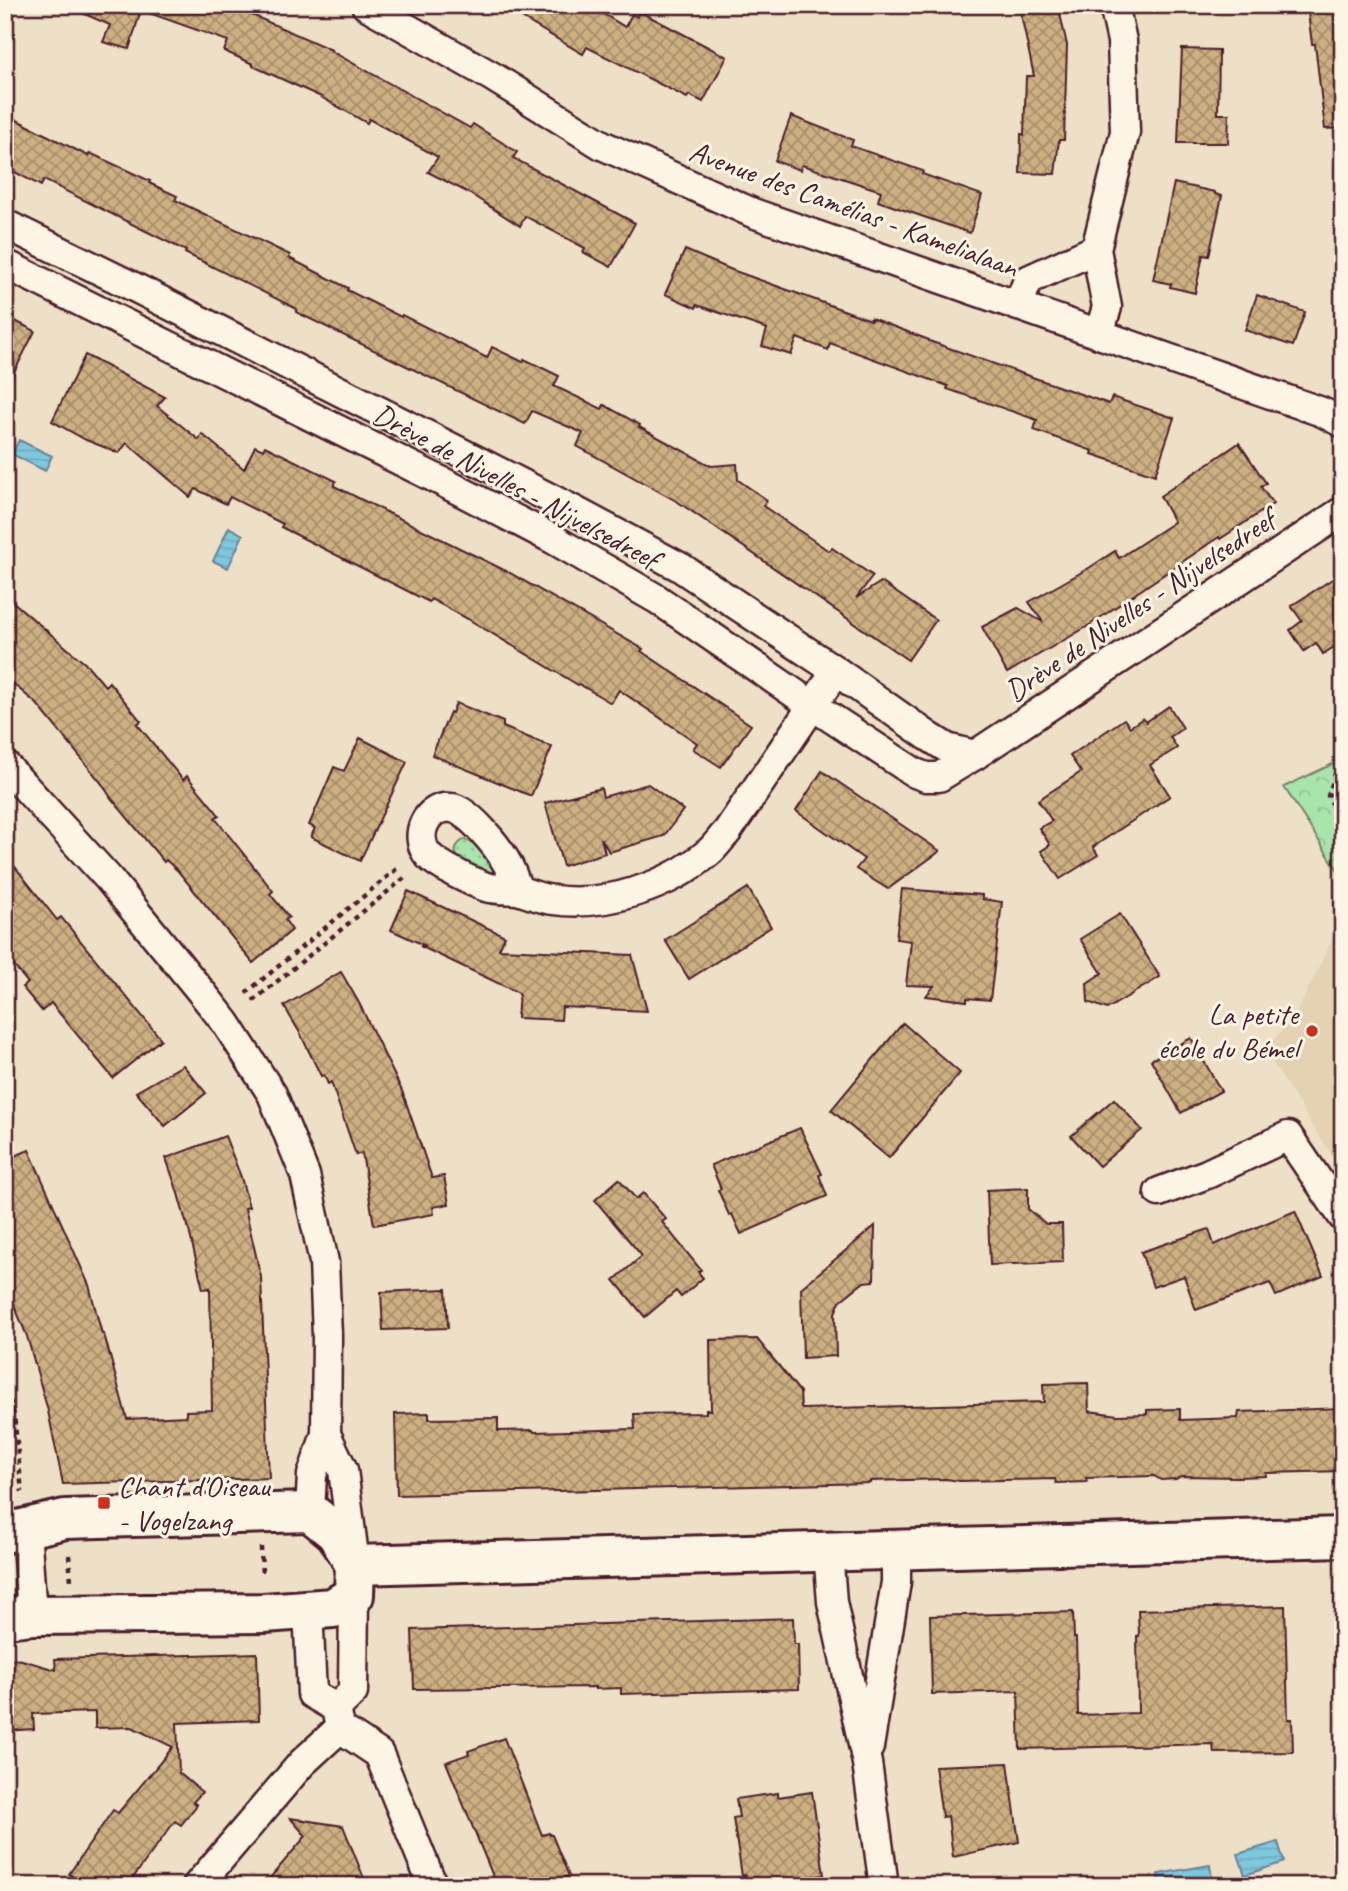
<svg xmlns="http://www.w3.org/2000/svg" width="1348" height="1891" font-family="Caveat,sans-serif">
	<defs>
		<pattern id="park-crowns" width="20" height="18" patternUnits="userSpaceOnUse" patternTransform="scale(1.75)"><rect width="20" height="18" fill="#a8e5ac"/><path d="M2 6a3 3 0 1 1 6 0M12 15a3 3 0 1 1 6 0" fill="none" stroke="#92c494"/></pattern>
		<pattern id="garden-dots" width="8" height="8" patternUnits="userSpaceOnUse" patternTransform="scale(1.75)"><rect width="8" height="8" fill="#a8e5ac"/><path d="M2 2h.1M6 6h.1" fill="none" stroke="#92c494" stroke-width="1.8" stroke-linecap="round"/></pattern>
		<pattern id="water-rules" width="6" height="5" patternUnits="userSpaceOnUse" patternTransform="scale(1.75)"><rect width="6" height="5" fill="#7ec8de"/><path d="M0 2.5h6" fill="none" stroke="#6eabbf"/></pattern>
		<pattern id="building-cross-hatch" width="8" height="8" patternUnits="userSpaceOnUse" patternTransform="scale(1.75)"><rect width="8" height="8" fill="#cdb082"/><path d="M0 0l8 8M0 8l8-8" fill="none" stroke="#a88f6b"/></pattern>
	</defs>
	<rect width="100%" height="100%" fill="#eee0c7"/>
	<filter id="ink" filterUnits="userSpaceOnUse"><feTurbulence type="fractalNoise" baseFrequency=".0143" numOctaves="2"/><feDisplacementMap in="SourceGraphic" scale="14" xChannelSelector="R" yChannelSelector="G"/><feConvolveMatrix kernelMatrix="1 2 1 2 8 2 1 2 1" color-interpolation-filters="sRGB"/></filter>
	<g filter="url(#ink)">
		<path fill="#e4d2b2" d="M1343,917v262l-11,-23 -67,-105 33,-41z"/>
		<path fill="url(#park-crowns)" stroke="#79826c" stroke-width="2" d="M1343,759v119l-59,-91z"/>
		<path fill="url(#garden-dots)" stroke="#79826c" stroke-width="2" d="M463,840c14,1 31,21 33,33l-4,4c-13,-7 -53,-20 -29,-37z"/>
		<g fill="url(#water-rules)" stroke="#698496" stroke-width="2">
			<path d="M19,440l33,16 -7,15 -33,-17z"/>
			<path d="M229,527l14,8 -15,33 -15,-7z"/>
			<path d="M1278,1842l6,20 -39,13 -7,-21z"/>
			<path d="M1210,1865l3,21h-53l-2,-12z"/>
		</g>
		<g fill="url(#building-cross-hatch)" stroke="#4a1f2b" stroke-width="2">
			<path d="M64,5h165l103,45 -1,1 139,77 3,-4 44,28 -4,6 122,65 -24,44 -28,-15 2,-4 -60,-32 -5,10 -51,-33 -41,-21 10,-15 -69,-38 -2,4 -48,-27 -66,-30v-2l-29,-13 4,-10 -87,-31 -12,39 -26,-7 7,-17z"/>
			<path d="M500,5h89l36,22 7,-13 5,3 2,-6 88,46 -24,45 -14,-7 -2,3 -100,-51 -4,7z"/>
			<path d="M1019,5h39l9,40 -3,95h-5l-4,34 -35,-1 1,-39 3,1 2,-59h8z"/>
			<path d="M1307,5h36v123l-18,1 -10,-85h-3z"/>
			<path d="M1182,49l37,1 -1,64h11l-1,29h-50z"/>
			<path d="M5,114l83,42 2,-3 60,28 -1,2 28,13 -2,4 115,55 -1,3 59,30 -1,2 54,27 1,-2 85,43 5,-11 31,15 1,-3 35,17 -5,10 48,23 2,-4 36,20 -1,2 72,39 26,-2 1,16 29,20 -4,6 66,45 3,-3 41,28 -17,22 25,-16 55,38 -28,40 -230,-158 -101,-56 6,-13 -51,-22 -7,13 -229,-112 1,-3 -112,-56 1,-2 -142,-71 -3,6 -36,-19z"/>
			<path d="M791,116l62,24 -2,6 72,25 -1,3 60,21 -12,38 -92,-32 3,-10 -79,-26 -2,5 -25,-9z"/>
			<path d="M1174,183l41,9v2l7,2 -13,60 -6,-1 -8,38 -25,-6 1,-3 -18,-4z"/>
			<path d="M685,250l47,20 139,50v-2l58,22v1l180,63 3,-7 62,21 -19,57 -63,-21 1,-3 -59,-21 3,-10 -90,-31 1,-3 -118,-43 -2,7 -31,-12 -6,17 -29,-9 5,-17 -70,-24 -1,3 -31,-14z"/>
			<path d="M1257,295l48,17 -12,34 -48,-16z"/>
			<path d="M5,316l30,15 -30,59z"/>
			<path d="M85,355l80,42 -8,9 42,34 3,-6 42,35 11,-23 8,4 2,-4 71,35 -2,5 174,86 135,77 -2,2 110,74 -30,42 -28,-18 4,-6 -78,-53 -8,13 -32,-19 -1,1 -110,-66 -37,-20 -2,3 -148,-75 2,-3 -53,-27 -4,7 -30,-15 -6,8 -63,-54 -8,10 -33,-13 -34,-19z"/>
			<path d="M1239,443l27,40 -5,4 12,17 -53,35 -1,-2 -134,91 -78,45 -25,-46 36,-19 25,14 -14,-20 60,-34 26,-17 4,7 55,-36 -14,-26z"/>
			<path d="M1343,572v69l-20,13 -7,-11 -12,8 -14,-21 12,-9 -11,-15z"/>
			<path d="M5,595l83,71 17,20 4,-4 32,39 -4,3 46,56 4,-4 32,39 -4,3 58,73 -3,3 19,23 -4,3 7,10 -39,33 -75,-92 -12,-11 -2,2 -53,-64 -8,-13 -66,-81 -32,-27z"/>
			<path d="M456,703l47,19v5l49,20 -21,49 -99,-41 18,-43 2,1z"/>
			<path d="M1169,706l14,22 -13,9 7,11 -27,17 20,31 -77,51 5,8 -38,24 -19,-28 9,-6 -11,-17 13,-7 -14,-21 43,-28 -11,-16 54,-37 6,8 13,-9 3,4z"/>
			<path d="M360,738l47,24 -47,99 -49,-24 4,-9 -6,-3 25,-58 10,4z"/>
			<path d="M822,771l53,36 65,44 -52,38 -32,-20 8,-10 -68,-48z"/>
			<path d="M648,784l35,26 -19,26 -55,16 -8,-14 4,15 -42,13 -18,-63 56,-15 2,9z"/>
			<path d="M5,854l52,66 4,-3 100,122 -48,39 -62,-75 -9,8 -20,-24 6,-4 -23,-28z"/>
			<path d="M748,888l23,39 -82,52 -24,-39z"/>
			<path d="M902,889l80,6v4l20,3 -12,98 -23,-2v3l-41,-5 8,-10 -28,-1 5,-44 -15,-2z"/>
			<path d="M408,891l97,45 -6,13 133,6 15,56 -85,-4 -1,13 -44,-2 2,-25 -99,-47h6l-35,-16z"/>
			<path d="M1120,914l40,63 -53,32 -19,-7 -1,-19 15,-10 -22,-34z"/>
			<path d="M341,972l18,31 43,88 30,87 12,-2 5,28 -16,3 1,7 -60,11 -12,-72 -6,2 -25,-73 -3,2 -4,-9 -3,1 -21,-43 -16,-27z"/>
			<path d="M903,1023l57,50 -71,85 -58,-48z"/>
			<path d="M1191,1038l30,53 -40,22 -30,-53z"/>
			<path d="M183,1065l23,28 -41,33 -29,-34z"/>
			<path d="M1114,1099l28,31 -43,36 -28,-30z"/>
			<path d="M800,1128l22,46 -3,1 8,21 -86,38 -9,-20 -3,1 -11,-25 3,-1 -10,-24z"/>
			<path d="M225,1136l16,41 8,30 -4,1 16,69 8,201 -206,6 -15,-73 -21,-75 -22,-53v-123l24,-10 60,135 13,49h2l23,85 59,-3v-5l26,-1 -2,-122 -7,1 -16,-67h-1l-9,-32 -11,-32z"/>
			<path d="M619,1179l17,20 7,-6 23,26 -4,3 39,48 -3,2 5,6 -22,19 -5,-6 -31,26 -31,-37 28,-24 -47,-56z"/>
			<path d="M1028,1188v21l18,15h16l1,38 -73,3 -3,-75z"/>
			<path d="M1295,1211l28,65 -47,20 -6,-13 -74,27 -12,-34 -31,11 -12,-35 68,-23 5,16z"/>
			<path d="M875,1226l-1,55 -10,1 -24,19 -5,12 1,43 -33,2 -2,-70z"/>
			<path d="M446,1289l2,39 -65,2 -2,-38z"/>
			<path d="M757,1339l43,53 1,16 2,1 241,-7 -1,-18 45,-1 1,28 29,4 29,-1v-4l33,-1v11l58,-2 1,-6 104,-4v63l-77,2v3l-28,1 -57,-1 -5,3 -15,1 -7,-4 -68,2 1,4 -31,1 -1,-4 -95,2 -14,-2 -76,2v2l-473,12 -2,-81 34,-1v6l69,-1v13l35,-1 1,2 101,-3 -1,-15 72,-1v-3h5l-1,-70z"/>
			<path d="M1285,1606l3,113h4l1,33 -79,1 -1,-9 -193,5 -2,-58 -86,3 -2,-78 143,-4 1,26h2l2,77 60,-2 -1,-77h2l-1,-26z"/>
			<path d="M793,1618l1,26h4l1,45 -178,5v-6l-26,1v-2l-181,2 -2,-59z"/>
			<path d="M257,1653l2,67 -82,3 2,50 23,19 -9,10 4,3 -16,20 -6,-4 -48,65h-41l-17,-12 44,-64 5,3 55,-66 -41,-20 -37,1v-16l-62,2 1,15 -29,2v-73l17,2 34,10 -1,-11z"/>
			<path d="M504,1738l38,97 7,-2 1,2h2l17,41 -23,10h-49l-51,-124 23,-8 -1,-3z"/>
			<path d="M1008,1763l11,79 -66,15 -5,-41 -6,1 -7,-51z"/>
			<path d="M812,1792l12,83 -76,10 -2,-10 -4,1 -9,-58 6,-1 -3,-18 42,-6v4z"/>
			<path d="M290,1818l53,8 24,60h-104l43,-50z"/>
		</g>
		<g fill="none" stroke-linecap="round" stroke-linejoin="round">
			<g stroke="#4a1f2b" stroke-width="33">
				<g id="street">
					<path d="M366,5l127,72 109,68 151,68 569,199 21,11"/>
					<path d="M5,224l127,62 322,163 119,61 107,57 156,104 92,65 19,12 28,7"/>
					<path d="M5,264l434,216 114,59 104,60 156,107 102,67 11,4h13l36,-22 368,-244"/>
					<path d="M1018,306l10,-26 68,-31"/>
					<path d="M1099,334l8,-27 -11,-58 29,-117 -3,-91 -8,-36"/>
					<path d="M5,765l104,114 94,115 23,29 46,71 33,81 19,87 3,74 -1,98 -14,41 -2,37"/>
					<path d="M518,890c-10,-1 -23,0 -32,-3 -14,-5 -47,-21 -57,-31 -17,-19 -3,-52 23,-48 16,2 45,38 53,52 6,9 9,20 13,30 12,4 24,9 36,10 53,7 115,-14 155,-48 7,-6 12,-14 18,-20l109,-161"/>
					<path d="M1159,1192l48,-18 81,-38 55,81"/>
					<path d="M326,1434l17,36 11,86"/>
					<path d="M26,1528l6,87"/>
					<path d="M828,1551l4,51 35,161 17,123"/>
					<path d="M308,1609l4,85 24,14"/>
					<path d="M336,1708l4,20 39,26 54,132"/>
					<path d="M336,1708l17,-16 1,-97"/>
					<path d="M869,1747l27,-165v-34"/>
					<path d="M197,1886l105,-123 38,-35"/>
				</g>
			</g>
			<g stroke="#4a1f2b" stroke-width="44">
				<g id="secondary">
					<path d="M5,1533l60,-14 245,-7 26,21 19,32 -1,30 -21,13 -69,5 -232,2 -27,3"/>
					<path d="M355,1565l988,-28"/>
				</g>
			</g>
			<g stroke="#4a1f2b" stroke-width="4.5" stroke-dasharray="5 5" stroke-linecap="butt">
				<path d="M1343,767l-7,5 -8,24 12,23 3,3"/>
				<path d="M246,993l153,-126"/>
				<path d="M253,1001l154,-125"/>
				<path d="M5,1381l9,34 8,77"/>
				<path d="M261,1547l1,30"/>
				<path d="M69,1555l2,26"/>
			</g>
			<use href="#street" stroke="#fcf5e5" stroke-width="28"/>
			<use href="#secondary" stroke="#fcf5e5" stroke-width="38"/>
		</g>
	</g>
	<g fill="#c8321e" stroke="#fcf5e5" stroke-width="2.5">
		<circle cx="1312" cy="1031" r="7"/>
		<rect x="97" y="1496" width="14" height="14" rx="3.5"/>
	</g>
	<g text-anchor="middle" stroke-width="6" stroke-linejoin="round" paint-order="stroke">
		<g font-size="30" fill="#4a1f2b" stroke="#fcf5e5">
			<text transform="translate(854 209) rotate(20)" y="10">Avenue des Camélias - Kamelialaan</text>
			<text transform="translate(516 486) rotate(28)" y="10">Drève de Nivelles - Nijvelsedreef</text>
			<text transform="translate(1140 605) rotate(-34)" y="10">Drève de Nivelles - Nijvelsedreef</text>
		</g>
		<g font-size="30" fill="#4a1f2b" stroke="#fcf5e5" text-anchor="end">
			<text x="1298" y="1024">La petite<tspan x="1298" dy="34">école du Bémel</tspan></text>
			<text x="118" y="1496" text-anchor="start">Chant d'Oiseau<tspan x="118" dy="34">- Vogelzang</tspan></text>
		</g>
	</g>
	<rect width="1348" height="1891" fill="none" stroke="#fcf5e5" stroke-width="28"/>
	<rect x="14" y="14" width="1320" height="1863" fill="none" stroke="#4a1f2b" stroke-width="2.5" filter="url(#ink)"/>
</svg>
